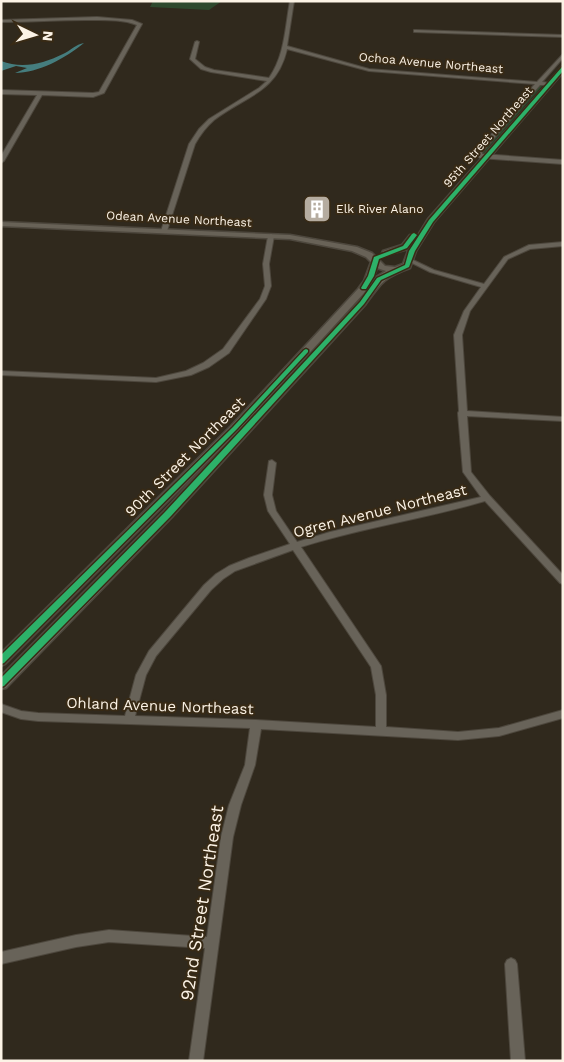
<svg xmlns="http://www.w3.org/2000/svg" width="564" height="1062" font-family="'Work Sans',sans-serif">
	<rect width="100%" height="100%" fill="#30291d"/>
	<g fill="#2e492d">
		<path d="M153,1h69l-13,9 -59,-3z"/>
		<path d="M538,85h5l-60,69 -1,-3z"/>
	</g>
	<path fill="#457d7e" d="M84,43c-18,15 -46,30 -69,30l12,-5 -11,-2 -15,5v-10c21,8 42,3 62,-7 7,-3 13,-10 21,-11z"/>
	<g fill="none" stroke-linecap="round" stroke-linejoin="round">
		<g stroke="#4d473d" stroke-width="2">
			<g id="street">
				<path d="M290,1h4l-7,45 82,23 168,13 26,-28v4l-21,24 9,1v2h-11l-58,67v2l81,6v4l-83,-6 -3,-2v-5l58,-67 -166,-13 -82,-22c-10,44 -42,47 -73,71 -8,7 -14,15 -19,24l-28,87 -5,1 -1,-1 28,-87 10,-15 10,-10 50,-31 8,-7 -56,-9 -10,-3 -11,-10 5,-17 2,-1 2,1 -4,17 10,8 9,3 55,8c16,-23 16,-50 21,-77z"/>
				<path d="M97,17l35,3 10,4 -38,69 -11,4 -51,-2 -38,66 -3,2v-7l36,-61 -36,-1v-4l92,3 6,-1 38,-67c-15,-6 -33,-5 -50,-5 -29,0 -57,2 -86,2v-2z"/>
				<path d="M416,30l147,5v2l-149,-5v-2z"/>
				<path d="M271,234l3,2 -5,28 2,22 -5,13 -37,54 -20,14 -18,8 -35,7 -155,-7v-4l155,7 30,-7 17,-8 20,-14 37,-50 5,-13 -2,-22 5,-28z"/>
				<path d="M563,242v4l-33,3 -22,10 -38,52 -8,24 5,76 96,6v4l-96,-5 4,56 19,24 73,79v9l-3,-1 -75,-82c-61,18 -124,27 -184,46l80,119 5,29v32l72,5 41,-4 64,-18v8l-64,18 -41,4 -197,-11 -6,36 -14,40 -8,32 -30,224h-14l16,-113 -96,-6 -33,5 -75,17v-12l75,-17 33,-5 98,7 14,-100 8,-32 16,-40 5,-37 -212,-7 -17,-2 -20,-7v-8l20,7 17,2 87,3 11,-41 13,-24 55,-66 12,-11 13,-8 20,-8 41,-14 -22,-33 -4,-16 5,-34 3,-1 4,3 -4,32 4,16 21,31 33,-10 151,-35 -18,-25 -5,-59 1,-2 -5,-76 10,-24 17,-24 -51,-15 -24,-12 3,-2 2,1 23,11 50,14 20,-27 25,-12zM293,550l78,117 5,28v32l-120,-7 -121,-4 11,-41 10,-19 55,-66 12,-11 12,-8z"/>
				<path d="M511,958l4,2 2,4 8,97h-14l-6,-97 2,-4z"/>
			</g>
		</g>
		<g stroke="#4d473d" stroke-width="3">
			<path id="secondary" d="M563,66v6l-129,150 -18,29 -6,17c-26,9 -29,15 -45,37l-193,212 -166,171 -5,1v-13l163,-165 195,-210 17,-24 10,-6 -9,-3 -5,13 -8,12 -125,137 -234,234 -4,2v-13l230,-227 127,-137 6,-8 7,-19 -5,-5 -14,-6 -62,-12 -289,-13v-4l289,13 67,12 15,6 13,13 10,1 8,-3 5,-13 7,-11 -7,9 -22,6 -4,-2 1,-2 19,-6 8,-10 7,2 11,-18z"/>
		</g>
		<use href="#street" fill="#686359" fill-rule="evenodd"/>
		<use href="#secondary" fill="#686257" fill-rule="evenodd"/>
		<g stroke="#382a15" stroke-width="3">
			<g id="cycleway">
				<path d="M562,67h1v4l-130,151 -18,29 -6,16 -28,13 -17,24 -193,212 -167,170 -3,1v-9l164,-166 195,-210 17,-24 28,-13 4,-14 20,-31z"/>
				<path d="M414,233l3,2 -10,13 -28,11 -5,17 -8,13h-4l-1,-1 7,-12 6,-19 29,-11 9,-12z"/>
				<path d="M306,349l2,1v2l-71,77 -233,234 -3,1v-9l232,-228 71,-77z"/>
			</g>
		</g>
		<use href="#cycleway" fill="#2db169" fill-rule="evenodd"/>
	</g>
	<defs>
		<g id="building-square" transform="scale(1.4375)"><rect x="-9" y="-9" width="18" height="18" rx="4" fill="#b5aca0" stroke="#382a15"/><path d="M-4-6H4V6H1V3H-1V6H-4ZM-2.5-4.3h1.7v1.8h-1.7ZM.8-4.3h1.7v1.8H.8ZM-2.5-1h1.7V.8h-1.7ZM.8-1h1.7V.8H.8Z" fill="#fff"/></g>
	</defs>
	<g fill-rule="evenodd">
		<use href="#building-square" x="317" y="209"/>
	</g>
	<g text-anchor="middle" stroke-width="4" stroke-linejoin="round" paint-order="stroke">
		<g font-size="12" fill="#fcf3e6" stroke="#382a15">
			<text transform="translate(431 63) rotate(5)" y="4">Ochoa Avenue Northeast</text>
			<text transform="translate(488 137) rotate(-49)" y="4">95th Street Northeast</text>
			<text transform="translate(179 219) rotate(3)" y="4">Odean Avenue Northeast</text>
		</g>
		<g font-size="12" fill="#fcf3e6" stroke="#382a15" text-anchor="start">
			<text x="336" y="213">Elk River Alano</text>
		</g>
		<g font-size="15" fill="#fcf3e6" stroke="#382a15">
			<text transform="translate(185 457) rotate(-45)" y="5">90th Street Northeast</text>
			<text transform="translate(380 511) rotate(-14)" y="5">Ogren Avenue Northeast</text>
			<text transform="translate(160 706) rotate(2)" y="5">Ohland Avenue Northeast</text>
		</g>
		<g font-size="18" fill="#fcf3e6" stroke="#382a15">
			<text transform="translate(202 903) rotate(-81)" y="6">92nd Street Northeast</text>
		</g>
	</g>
	<rect width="564" height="1062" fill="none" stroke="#fcf3e6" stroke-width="5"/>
	<g transform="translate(35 35) rotate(95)" stroke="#382a15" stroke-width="4" paint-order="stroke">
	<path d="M0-4L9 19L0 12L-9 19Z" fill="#fcf3e6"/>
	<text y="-8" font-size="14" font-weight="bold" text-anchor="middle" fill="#fcf3e6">N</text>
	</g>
</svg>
